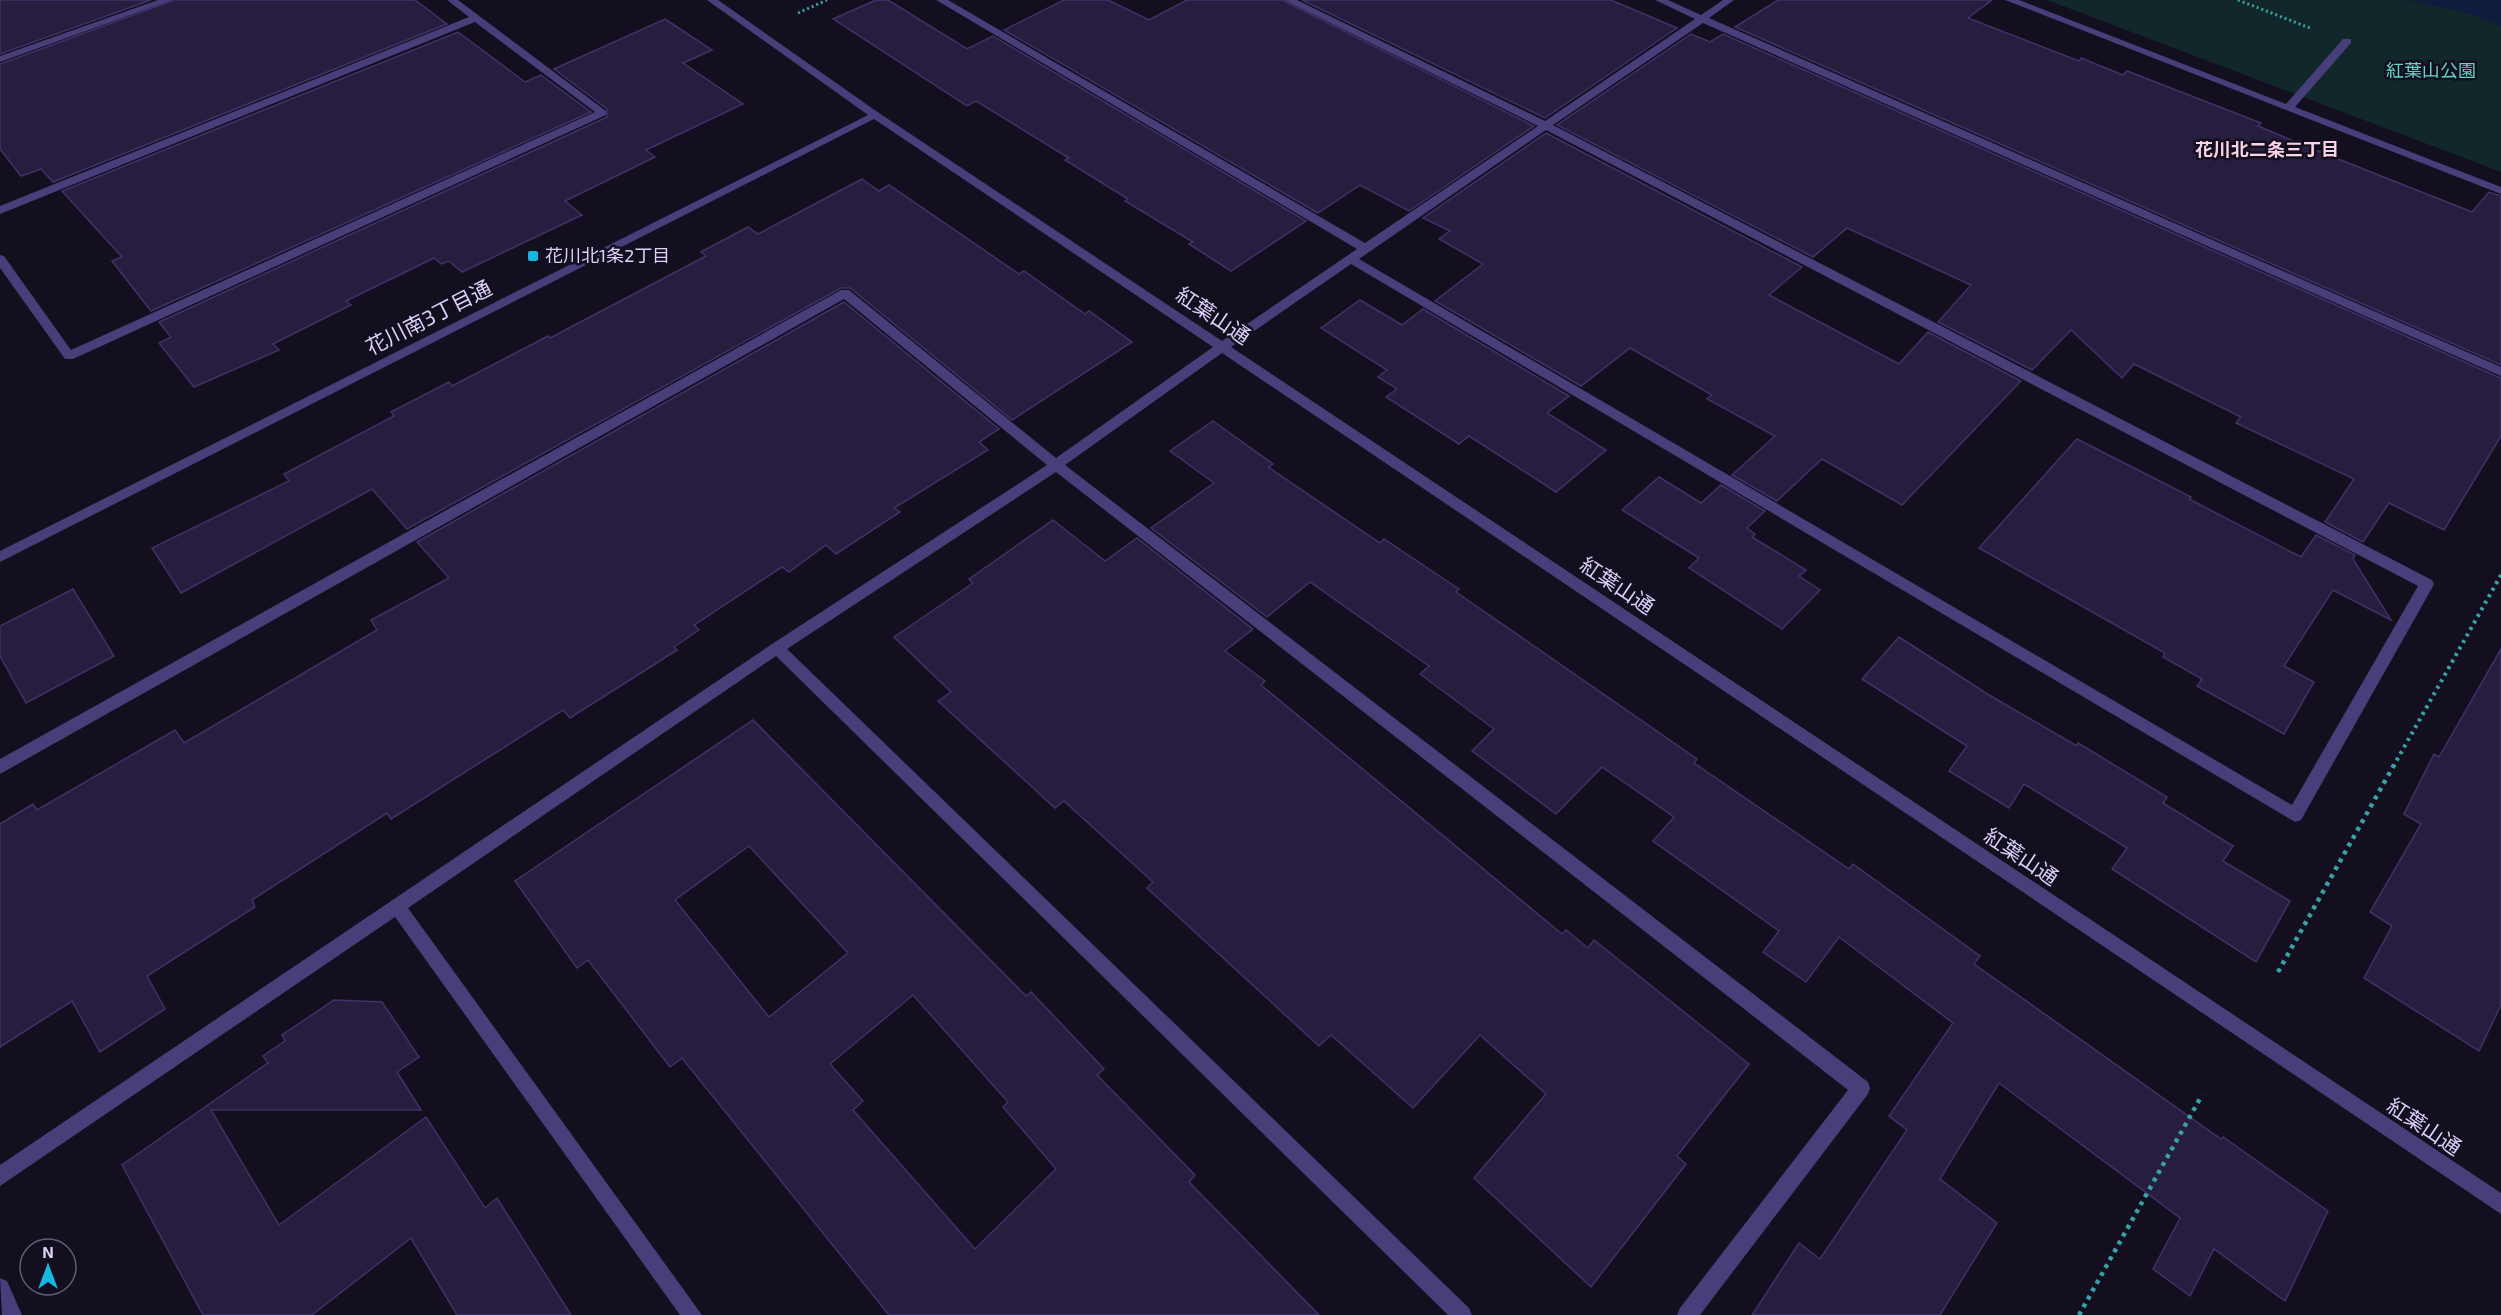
<svg xmlns="http://www.w3.org/2000/svg" width="2501" height="1315" font-family="'Exo 2','Noto Sans JP',sans-serif">
	<rect width="100%" height="100%" fill="#130f1f"/>
	<path fill="#122729" d="M2047,0h454v172z"/>
	<path fill="#101c3d" d="M2408,0h93v27c-30,-16 -60,-19 -93,-27z"/>
	<g fill="#271d3e" stroke="#423168" stroke-width="1.5" fill-rule="evenodd">
		<path d="M0,0h151l-151,54z"/>
		<path d="M174,0h241l32,24 -394,158 -12,-13 -20,7 -21,-27v-85z"/>
		<path d="M876,0h12l79,49 26,-13 313,185 -75,50 -42,-27 4,-2 -68,-41 3,-2 -63,-39 4,-2 -93,-57 -9,5 -134,-87z"/>
		<path d="M1064,0h44l41,20 38,-20h95l252,126 -125,85 -49,-26 -42,28 -314,-183z"/>
		<path d="M1302,0h309l66,28 -132,90z"/>
		<path d="M1778,0h214l-24,18 111,43 2,-3 42,17 4,-4 134,52 -3,3 45,19 169,67 17,-20 12,4v169l-766,-338z"/>
		<path d="M665,19l47,31 -29,13 60,41 -97,46 9,7 -90,44 17,14 -120,57 -13,-11 -8,3 -7,-6 -88,43 5,4 -78,39 6,6 -85,37 -35,-44 12,-6 -12,-15 448,-205v-8l-53,-40z"/>
		<path d="M458,32l67,50 16,-7 50,37 -440,199 -39,-50 10,-4 -60,-66z"/>
		<path d="M1691,34l19,8 13,-8 778,344v58l-57,94 -55,-27 -26,39 -38,-20 29,-43 -118,-56 5,-6 -107,-53 -12,14 -51,-48 -39,40 -94,-48 33,-37 -124,-57 -34,29 -256,-132z"/>
		<path d="M1546,133l256,134 -33,28 130,69 29,-32 93,49 -119,124 -80,-46 -45,42 -45,-26 43,-39 -68,-37 5,-4 -82,-47 -49,38 -146,-85 48,-37 -44,-25 11,-8 -27,-13z"/>
		<path d="M862,179l17,12 10,-6 130,89 5,-3 61,43 4,-3 43,31 -120,78 -162,-132h-9l-434,241 -35,-40 -191,104 -29,-45 137,-67 -5,-7 110,-58 -3,-4 58,-30 3,4 96,-50 2,2 156,-82 -5,-4 47,-25 10,7z"/>
		<path d="M1360,300l42,25 21,-16 146,87 -22,17 59,37 -50,42 -87,-56 -10,8 -73,-47 11,-8 -19,-12 9,-7 -66,-42z"/>
		<path d="M844,302l155,127 -20,13 9,8 -94,58 6,4 -64,42 -10,-9 -37,27 -7,-5 -88,58 5,5 -25,17 3,3 -107,68 -7,-8 -172,109 -4,-6 -135,87 3,7 -108,69 18,33 -65,43 -28,-51 -72,46v-223l33,-20 4,6 138,-80 9,13 193,-113 -6,-10 78,-42 -32,-36z"/>
		<path d="M1213,421l60,43 -5,3 112,76 4,-4 75,50 -3,3 241,167 -3,4 155,106 4,-5 127,92 -6,8 247,175 2,-2 105,74 -43,90 -71,-52 -24,47 -37,-27 27,-51 -181,-135 -59,96 57,44 -57,92h-188l47,-72 21,16 87,-129 -18,-14 64,-93 -114,-86 -33,45 -43,-30 16,-21 -126,-90 21,-24 -72,-50 -46,47 -84,-63 22,-22 -74,-55 9,-8 -119,-84 -43,35 -116,-89 63,-45 -44,-32z"/>
		<path d="M2077,439l114,58 -2,2 112,58 15,-22 39,20 -2,4 38,61 -58,-30 -49,76 30,16 -30,52 -87,-48 5,-7 -39,-22 2,-4 -186,-105z"/>
		<path d="M1659,477l42,26 20,-18 44,26 -18,17 8,6 -3,3 54,33 -7,6 21,14 -38,39 -93,-61 10,-10 -77,-48z"/>
		<path d="M1053,520l52,41 32,-23 116,91 -28,22 40,30 -4,4 301,249 4,-4 22,18 6,-8 155,124 -72,92 9,8 -95,123 -117,-109 72,-84 -66,-59 -67,73 -82,-73 -12,11 -172,-158 6,-6 -89,-81 -9,7 -117,-107 13,-9 -57,-55 79,-54 -4,-4z"/>
		<path d="M73,589l41,67 -88,47 -26,-47v-30z"/>
		<path d="M1899,637l90,58 88,51 1,-3 89,54 -4,6 70,43 -10,15 67,40 -34,61 -144,-93 15,-21 -103,-64 -15,24 -60,-37 18,-25 -105,-67z"/>
		<path d="M2501,649v356l-22,46 -115,-73 28,-52 -22,-14 51,-88 -17,-10 30,-60 5,3z"/>
		<path d="M753,720l273,276 5,-4 73,77 -7,6 98,100 -6,7 130,133h-430l-207,-257 -12,9 -82,-107 -11,8 -62,-87zM749,846l99,107 -79,64 -94,-117zM913,995l95,107 -5,5 53,62 -81,80 -122,-139 10,-9 -33,-37z"/>
		<path d="M334,1000l48,2 37,55 -22,15 24,38h-210l68,115 147,-108 59,91 12,-10 74,117h-114l-46,-77 -99,77h-109l-81,-150 146,-102 -5,-7 22,-15 -3,-6z"/>
	</g>
	<g fill="none" stroke-linecap="round" stroke-linejoin="round">
		<g stroke="#39a2a7" stroke-width="3" stroke-dasharray="2 3" stroke-linecap="butt">
			<path d="M2238,0l72,28"/>
			<path d="M798,13l29,-13"/>
		</g>
		<path stroke="#39a2a7" stroke-width="4" stroke-dasharray="3 4.5" stroke-linecap="butt" d="M2393,767l108,-192"/>
		<g stroke="#39a2a7" stroke-width="4.5" stroke-dasharray="4 5" stroke-linecap="butt">
			<path d="M2278,972l116,-207"/>
			<path d="M2079,1315l123,-220"/>
		</g>
		<g fill="#473e7a" fill-rule="evenodd">
			<path d="M158,0h14l-172,62v-6z"/>
			<path d="M447,0h11l148,111v4l-533,244h-8l-65,-91v-13l4,1 67,94 524,-238 -120,-90 -475,192v-8l469,-189z"/>
			<path d="M707,0h11l161,113 343,228 135,-92 -421,-249h12l417,243 173,-117 -254,-126h13l248,121 150,-102 -40,-19h13l33,15 22,-15h11l-25,18 792,349v9l-798,-353 -150,102 879,455 2,4 -2,4 -131,232 -6,2 -944,-558 -120,83 1270,846v21l-1279,-861 -157,112 803,617 2,6 -2,6 -168,221h-23l3,-7 168,-218 -792,-618 -269,177 682,659 3,7h-24l-672,-659 -368,252 294,407h-22l-285,-398 -395,269v-21l772,-521 275,-179 -203,-166 -844,475v-15l841,-469h8l207,168 157,-111 -339,-228 -874,443v-11l868,-436zM1546,130l872,456 -126,219 -933,-546z"/>
			<path d="M2005,0h14l267,104 57,-65h8v4l-56,64 206,80v7z"/>
			<path d="M0,1278l7,3 15,34h-20z"/>
		</g>
	</g>
	<rect fill="#16b8e2" stroke="#130f1f" stroke-width="2" x="527" y="250" width="12" height="12" rx="3"/>
	<g text-anchor="middle" stroke-width="5" stroke-linejoin="round" paint-order="stroke">
		<g font-size="18" fill="#65d3c3" stroke="#130f1f">
			<text x="2431" y="77">紅葉山公園</text>
		</g>
		<g font-size="18" font-weight="bold" fill="#fbd3e8" stroke="#130f1f">
			<text x="2267" y="156">花川北二条三丁目</text>
		</g>
		<g font-size="18" fill="#dbd1fb" stroke="#130f1f" text-anchor="start">
			<text x="545" y="262">花川北1条2丁目</text>
		</g>
		<g font-size="21" fill="#dbd1fb" stroke="#130f1f">
			<text transform="translate(1213 316) rotate(34)" y="7">紅葉山通</text>
			<text transform="translate(429 318) rotate(-27)" y="7">花川南3丁目通</text>
			<text transform="translate(1617 586) rotate(34)" y="7">紅葉山通</text>
			<text transform="translate(2021 857) rotate(34)" y="7">紅葉山通</text>
			<text transform="translate(2424 1127) rotate(34)" y="7">紅葉山通</text>
		</g>
	</g>
	<g transform="translate(48 1267)"><circle r="28" fill="#130f1f" stroke="#635d77" stroke-width="1.5"/>
	<path d="M0-4.5L10 22L0 15L-10 22Z" fill="#16b8e2"/>
	<text y="-9" font-size="16" font-weight="bold" text-anchor="middle" fill="#dbd1fb">N</text>
	</g>
</svg>
